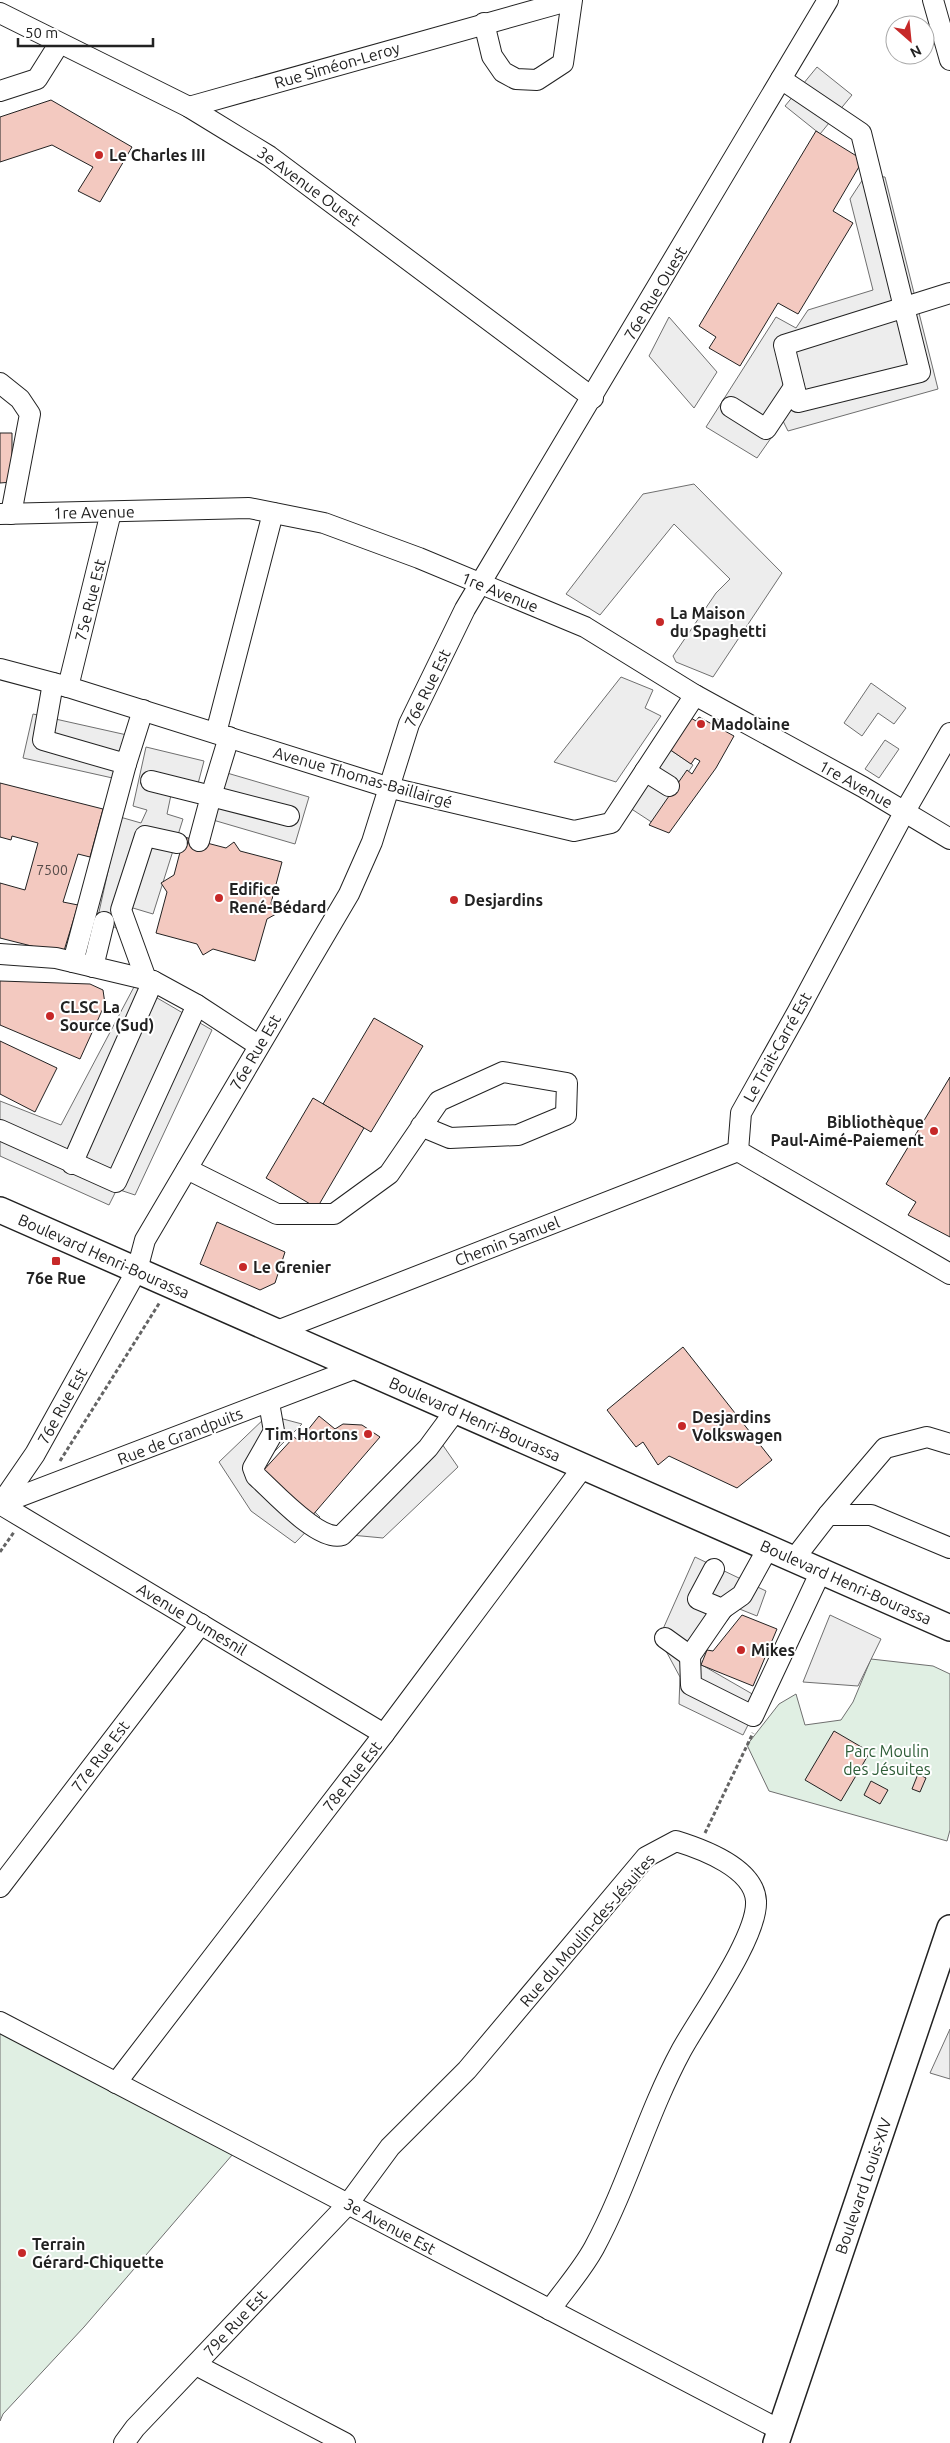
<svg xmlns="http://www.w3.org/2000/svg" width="950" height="2443" font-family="Ubuntu,sans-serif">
	<rect width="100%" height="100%" fill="#fff"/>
	<g fill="#e0efe3" stroke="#6f6f6f">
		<path d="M871,1659l62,7 17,8v156l-3,11 -178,-50 -22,-46 32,-41 17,-10 9,31 36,-5 12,-18z"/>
		<path d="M0,2022l239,125 -155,180 -81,87 -3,7z"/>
	</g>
	<g fill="#ededed" stroke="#6f6f6f">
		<path d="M817,67l35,28 -32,39 -35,-28z"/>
		<path d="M865,176l20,1 53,212 -150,42 -5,-10 -26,37 -51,-31 70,-110 20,11 12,-18 65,-20 -23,-91z"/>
		<path d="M669,317l48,55 -23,36 -45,-52z"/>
		<path d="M694,484l88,89 -69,104 -37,-15 -3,-6 43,-63 14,-14 -56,-55 -74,91 -34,-21 77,-100z"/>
		<path d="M621,677l32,13 -8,18 16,8 -45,66 -62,-20z"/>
		<path d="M871,683l35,25 -12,16 -16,-11 -16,23 -18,-13z"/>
		<path d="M33,714l94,21 -10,44 -94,-21z"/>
		<path d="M885,740l14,9 -20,29 -14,-9z"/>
		<path d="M146,747l58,14 -9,34 -23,-5 -5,24 16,5 -30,95 -20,-6 -17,20 -20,-11 3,-5 21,-95 21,6 6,-13 -14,-4z"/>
		<path d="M669,749l24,16 -40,58 -23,-15z"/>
		<path d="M227,773l82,24 -14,47 -82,-24z"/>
		<path d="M135,985l77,45 -77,165 -18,-6 -8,16 -109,-49v-55l61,24z"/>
		<path d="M268,1415l34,9 -38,38 56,55 -25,26 -44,-32 -32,-49z"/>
		<path d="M442,1444l16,23 -75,71 -32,-3z"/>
		<path d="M695,1557l71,34 -9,25 -20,-8 -42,53 66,38 -18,36 -64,-31 1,-27 -21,-39z"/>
		<path d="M830,1615l51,24 -23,47 -55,-4z"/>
		<path d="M950,2029v50l-20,-6z"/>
	</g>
	<g fill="#f3c9c0" stroke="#222">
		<path d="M51,100l81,47 -32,55 -22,-11 15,-24 -41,-22 -52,17v-45z"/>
		<path d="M816,131l47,29 -30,51 20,12 -55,91 -20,-11 -38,63 -31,-18 7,-11 -17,-11z"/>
		<path d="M0,433h12v49l-12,1z"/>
		<path d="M699,717l35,19 -18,32 -47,65 -20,-8 38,-55 5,4 8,-13 -5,-3 -4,6 -22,-15 22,-31 5,3z"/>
		<path d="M0,783l103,26 -13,48 -12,-3 -15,48 15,3 -15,49 -63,-16v-55l25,7 13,-47 -26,-7 -1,4 -11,-3z"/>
		<path d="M184,837l42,11 8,-6 6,9 42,11 -11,41 5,11 -9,5 -12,42 -42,-12 -10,6 -6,-11 -41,-11 11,-41 -6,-9 13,-8z"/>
		<path d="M0,981l90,3 13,6 2,14 -25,55 -80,-34z"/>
		<path d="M374,1018l49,28 -52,86 -48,-28z"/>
		<path d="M0,1041l57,27 -22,44 -35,-18z"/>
		<path d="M950,1077v160l-42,-22 8,-13 -30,-18z"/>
		<path d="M313,1098l51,30 -47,80 -51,-30z"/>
		<path d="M217,1222l68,30 -10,31 -15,7 -60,-26z"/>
		<path d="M683,1347l89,113 -35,28 -68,-32 -11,9 -15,-23 -7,5 -29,-37z"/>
		<path d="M319,1416l16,13 8,-5 19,1 18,12 -69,80 -50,-44 33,-36 5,4z"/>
		<path d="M742,1615l35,14 -24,57 -52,-21 6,-15 6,1z"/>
		<path d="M834,1731l36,21 -29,49 -36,-21z"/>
		<path d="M918,1774l8,4 -6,14 -8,-3z"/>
		<path d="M871,1781l17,9 -8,14 -16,-9z"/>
	</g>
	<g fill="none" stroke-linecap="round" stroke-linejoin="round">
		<g stroke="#222" stroke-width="22">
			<g id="minor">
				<path d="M933,0l17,60"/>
				<path d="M0,13l189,94 80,49 324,242"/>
				<path d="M484,23l8,33 11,16 13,7 21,1 26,-17 9,-63"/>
				<path d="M781,79l80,54 59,239 -122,30 -14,-57 166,-52"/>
				<path d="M0,91l37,-12 22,-35"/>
				<path d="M189,107l382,-107"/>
				<path d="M0,383l20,16 10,15 -19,100"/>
				<path d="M731,407l35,22 28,-42"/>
				<path d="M0,514l249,-6 75,15 95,35 166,69 110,68 168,92 87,52"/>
				<path d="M0,669l68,18 319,100 187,44 37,-8 84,-128"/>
				<path d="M53,683l-10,57 83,24 17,-54"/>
				<path d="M68,687l43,-175"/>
				<path d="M216,733l57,-220"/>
				<path d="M950,733l-45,78 -107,200 -57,102 -3,38 212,123"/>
				<path d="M229,737l-18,59 78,20"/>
				<path d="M645,771l24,15"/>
				<path d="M151,781l60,15 -12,45"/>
				<path d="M0,954l56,4 97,23 44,24 61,40"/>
				<path d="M73,962l53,-198"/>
				<path d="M93,967l11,-45"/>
				<path d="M146,979l-25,-69 24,-74 32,7"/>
				<path d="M0,1130l116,52 81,-177"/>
				<path d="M72,1164l81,-183"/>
				<path d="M187,1169l90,45h57l55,-40 50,-73 64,-29 64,11 -1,32 -48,20 -68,3 -29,-12"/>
				<path d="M277,1331l461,-180"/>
				<path d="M269,1403l5,28 -21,37 3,8c17,15 63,67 86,59l86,-87 28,-38"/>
				<path d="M0,1504l384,230"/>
				<path d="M0,1504l359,-137"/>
				<path d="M0,1505l35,-51 102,-184 8,-30 204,-346 23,-52 37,-118 56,-115 363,-609"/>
				<path d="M828,1515h43l79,33"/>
				<path d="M794,1559l34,-44 57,-67 42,-11 23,7"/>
				<path d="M714,1569l-16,30 24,10 20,-14 26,-47"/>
				<path d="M723,1608l-33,48 1,29 62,31 68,-145"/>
				<path d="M665,1638l25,18"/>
				<path d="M0,1887l201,-263"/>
				<path d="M0,2022l780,408"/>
				<path d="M116,2083l268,-349 200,-268"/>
				<path d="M196,2365l149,78"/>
				<path d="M124,2443l11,-15 213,-224 42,-57 77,-77 179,-213 30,-16c26,8 78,27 80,60 2,36 -56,115 -75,150 -34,63 -53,134 -87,197 -12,22 -30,42 -44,62"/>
			</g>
		</g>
		<g stroke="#222" stroke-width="28">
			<g id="major">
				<path d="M0,1210l950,418"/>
				<path d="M776,2443l174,-515"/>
			</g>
		</g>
		<g stroke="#646464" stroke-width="3" stroke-dasharray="4 2.5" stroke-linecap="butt">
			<path d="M60,1461l100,-159"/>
			<path d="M0,1552l14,-20"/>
			<path d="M705,1833l48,-100"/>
		</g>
		<use href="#minor" stroke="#fff" stroke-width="20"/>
		<use href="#major" stroke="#fff" stroke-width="25"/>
	</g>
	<g fill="#c62828" stroke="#fff" stroke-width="2">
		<circle cx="99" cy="155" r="5"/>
		<circle cx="660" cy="622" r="5"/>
		<circle cx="701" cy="724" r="5"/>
		<circle cx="219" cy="898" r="5"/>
		<circle cx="454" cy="900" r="5"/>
		<circle cx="50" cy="1016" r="5"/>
		<circle cx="934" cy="1131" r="5"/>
		<rect x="51" y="1256" width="10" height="10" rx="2.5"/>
		<circle cx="243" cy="1267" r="5"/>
		<circle cx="682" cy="1426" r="5"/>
		<circle cx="368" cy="1434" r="5"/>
		<circle cx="741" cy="1650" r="5"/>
		<circle cx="22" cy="2253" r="5"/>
	</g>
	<g text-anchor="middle" stroke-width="4" stroke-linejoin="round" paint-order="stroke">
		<g font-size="14" fill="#564c4a">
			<text x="52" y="875">7500</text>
		</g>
		<g font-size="16" fill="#222" stroke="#fff">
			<text transform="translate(337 65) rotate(-16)" y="6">Rue Siméon-Leroy</text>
			<text transform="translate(309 186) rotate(36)" y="6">3e Avenue Ouest</text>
			<text transform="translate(655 293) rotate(-59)" y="6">76e Rue Ouest</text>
			<text transform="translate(94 512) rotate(-1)" y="6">1re Avenue</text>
			<text transform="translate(500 592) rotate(22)" y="6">1re Avenue</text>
			<text transform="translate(90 600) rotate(-76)" y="6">75e Rue Est</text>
			<text transform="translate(427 688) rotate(-64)" y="6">76e Rue Est</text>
			<text transform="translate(363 777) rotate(16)" y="6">Avenue Thomas-Baillairgé</text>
			<text transform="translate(856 784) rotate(29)" y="6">1re Avenue</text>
			<text transform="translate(777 1047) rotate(-61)" y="6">Le Trait-Carré Est</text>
			<text transform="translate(255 1052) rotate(-60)" y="6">76e Rue Est</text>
			<text transform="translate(507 1241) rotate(-21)" y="6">Chemin Samuel</text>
			<text transform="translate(104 1256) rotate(24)" y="6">Boulevard Henri-Bourassa</text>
			<text transform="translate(62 1406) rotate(-61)" y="6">76e Rue Est</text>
			<text transform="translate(475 1419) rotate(24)" y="6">Boulevard Henri-Bourassa</text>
			<text transform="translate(180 1436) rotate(-21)" y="6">Rue de Grandpuits</text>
			<text transform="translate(846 1582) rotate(24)" y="6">Boulevard Henri-Bourassa</text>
			<text transform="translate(192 1619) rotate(31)" y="6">Avenue Dumesnil</text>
			<text transform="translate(100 1756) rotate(-53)" y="6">77e Rue Est</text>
			<text transform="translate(352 1776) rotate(-52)" y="6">78e Rue Est</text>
			<text transform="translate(587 1930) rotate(-49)" y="6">Rue du Moulin-des-Jésuites</text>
			<text transform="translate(863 2186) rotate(-71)" y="6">Boulevard Louis-XIV</text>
			<text transform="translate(390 2226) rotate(28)" y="6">3e Avenue Est</text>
			<text transform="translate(235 2323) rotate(-47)" y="6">79e Rue Est</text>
		</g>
		<g font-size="16" font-weight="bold" fill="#222" stroke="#fff" text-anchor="start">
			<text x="109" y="161">Le Charles III</text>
			<text x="670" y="619">La Maison<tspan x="670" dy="18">du Spaghetti</tspan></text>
			<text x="711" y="730">Madolaine</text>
			<text x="229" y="895">Edifice<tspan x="229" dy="18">René-Bédard</tspan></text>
			<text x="464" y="906">Desjardins</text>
			<text x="60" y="1013">CLSC La<tspan x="60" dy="18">Source (Sud)</tspan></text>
			<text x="924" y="1128" text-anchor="end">Bibliothèque<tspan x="924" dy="18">Paul-Aimé-Paiement</tspan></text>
			<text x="253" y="1273">Le Grenier</text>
			<text x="56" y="1284" text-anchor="middle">76e Rue</text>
			<text x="692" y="1423">Desjardins<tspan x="692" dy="18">Volkswagen</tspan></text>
			<text x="358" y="1440" text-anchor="end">Tim Hortons</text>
			<text x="751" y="1656">Mikes</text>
			<text x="32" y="2250">Terrain<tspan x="32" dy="18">Gérard-Chiquette</tspan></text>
		</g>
		<g font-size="16" fill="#2f5e38" stroke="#fff">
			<text x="887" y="1757">Parc Moulin<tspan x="887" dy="18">des Jésuites</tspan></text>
		</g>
	</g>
	<g transform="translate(910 40) rotate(153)"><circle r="24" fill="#ffffff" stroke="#a7a7a7"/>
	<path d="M0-4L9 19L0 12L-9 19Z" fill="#c62828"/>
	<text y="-8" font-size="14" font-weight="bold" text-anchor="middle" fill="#222222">N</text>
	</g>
	<path d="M18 38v8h135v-8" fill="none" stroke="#222222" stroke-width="2.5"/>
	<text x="25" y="38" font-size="15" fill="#222222" stroke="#ffffff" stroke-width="4" paint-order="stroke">50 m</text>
</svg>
